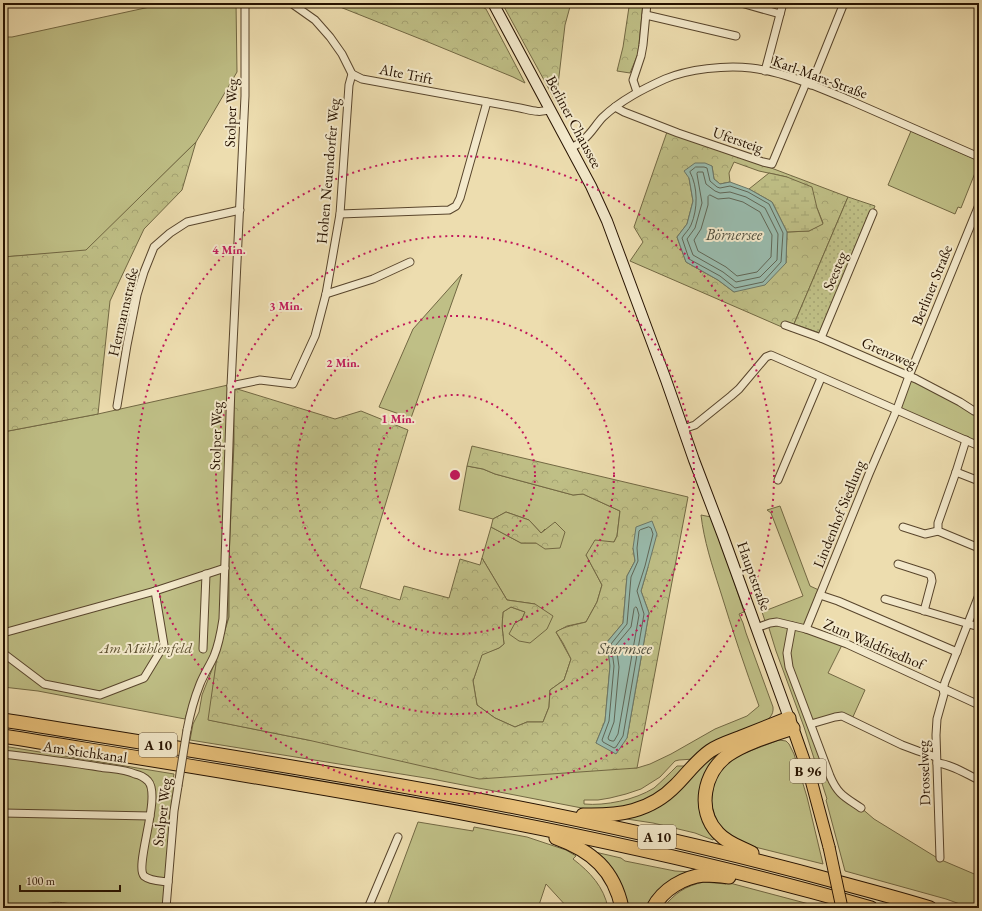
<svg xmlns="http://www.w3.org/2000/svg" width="982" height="911" font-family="'EB Garamond',serif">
	<defs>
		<pattern id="forest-crowns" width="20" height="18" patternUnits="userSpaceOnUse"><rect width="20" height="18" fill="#bfbf86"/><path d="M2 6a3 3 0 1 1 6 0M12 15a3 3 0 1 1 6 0" fill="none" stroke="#a4a372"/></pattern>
		<pattern id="wetland-marsh" width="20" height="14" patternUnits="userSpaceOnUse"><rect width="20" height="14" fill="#bfbf86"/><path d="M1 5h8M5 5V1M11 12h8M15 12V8" fill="none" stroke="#a4a372"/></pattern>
		<pattern id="park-dots" width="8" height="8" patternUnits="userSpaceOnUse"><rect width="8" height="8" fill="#bfbf86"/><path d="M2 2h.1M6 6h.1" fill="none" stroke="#a4a372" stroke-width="1.8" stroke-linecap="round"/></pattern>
	</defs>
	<rect width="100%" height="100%" fill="#edddaf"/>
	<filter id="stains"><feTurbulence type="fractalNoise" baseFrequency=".005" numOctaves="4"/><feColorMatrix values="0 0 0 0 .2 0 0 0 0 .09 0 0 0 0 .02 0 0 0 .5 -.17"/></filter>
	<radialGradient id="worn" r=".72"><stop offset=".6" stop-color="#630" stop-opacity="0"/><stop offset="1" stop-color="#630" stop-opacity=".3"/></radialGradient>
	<g fill="#bfbf86" stroke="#726843">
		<path d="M168,3h68l1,69 -41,70 -110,109 -83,6v-220h9z"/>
		<path d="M911,131l68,30v2l-18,45 -3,-1 -3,7 -67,-29z"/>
		<path d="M462,274l-51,144 -32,-11 34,-78z"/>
		<path d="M908,379l38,17 33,17v30l-82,-35z"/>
		<path d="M228,385l6,3v55l-5,116v58l-12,40 -8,63 99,20 329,28 13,-4 21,-10 44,-25 32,-13 12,-10c-14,-38 -27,-77 -39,-116 -8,-25 -16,-49 -19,-75l10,2 11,28 22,67 -5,2 4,9 3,10 27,74c1,9 -5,12 -11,17l-68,35 -15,1 -4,1 -15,16 -19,12 -15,5 -16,4 -12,2h-14v4c21,2 51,-4 70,-16 8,-7 15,-14 23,-22h11l-29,28 -36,14 -36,1 -155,-30 -242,-39 3,-16 6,-12 3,-17 15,-38 -6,-3 -19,42 -7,23 -147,-28 -35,-4v-255l95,-18z"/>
		<path d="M467,466l16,3 12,5 78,21 10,-1 37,17 -3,25 -3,6 -28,13 16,30 -5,17 -11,20 -19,4 -11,6 15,27 -7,21 -14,10 -1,17 -6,15h-16l-12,5 -20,-9 -18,-13 -4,-24 9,-27 17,-6 5,-4 -2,-18 1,-14 8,-5 14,5 -3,7 -7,4 4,18 16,-37 -28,-4 -25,-42 9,-31 30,16h15l9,-14 -4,4 -12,-13 -23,-8 -13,7 -34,-9z"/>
		<path d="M780,506l30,80 11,5 -15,38 -40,-5 -4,-12 41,-16 -32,-83 -4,-3z"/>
		<path d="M773,623l18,4 -5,26 45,129 43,37 65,40 40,17v32h-8l-25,-9 -101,-28 -19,-71 1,-1 -23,-72 -28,-76 -8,-26z"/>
		<path d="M793,627l50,16 -15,30 37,17 -13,29 -7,-3 -33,7 -24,-66z"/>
		<path d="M779,740l7,1 3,3 5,10 13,43 16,67 -76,-19 -17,-8 -13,-14 -6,-19 3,-24 13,-17 7,-5 8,-4z"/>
		<path d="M3,746l171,28 -2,11 4,1 -12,122h-83c-12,-6 -31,-9 -42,0h-36z"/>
		<path d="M726,748l-18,20 7,69 -2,3 -18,-7 -42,-10 -33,-5z"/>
		<path d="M418,822l55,9 1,-4 53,10 39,13 10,6 -3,3c17,13 31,28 35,49h-40l-22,-24 -8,24h-152z"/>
		<path d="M595,852l26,6 4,3 50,10 17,1 -44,36h-21z"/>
		<path d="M704,882l22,2v-2l98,26h-161c12,-15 22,-22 41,-26z"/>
	</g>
	<g fill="url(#forest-crowns)" stroke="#726843" fill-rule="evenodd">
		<path d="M330,3h145l11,6 39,74 -12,-6 -85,-35z"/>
		<path d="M502,3h69l-6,22 -9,77z"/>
		<path d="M614,3h29l-5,51 -8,19 -13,-2 6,-24 6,-40z"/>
		<path d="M668,129l180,68 -57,134 -161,-70 13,-19 -9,-15zM734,162l25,9 28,6 30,31 6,15 -14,8 -22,1 -1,31 -52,29 -16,-12 -32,-18 -9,-25 10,-13 6,-23 -4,-23 23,-12 2,13 6,5 10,-2 -1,-9z"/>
		<path d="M196,142l-14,48 -38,39 -34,72 -12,113 -95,18v-175l83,-7z"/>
		<path d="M234,388l101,31 26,-8 47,19 -48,158 40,12 4,-14 45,12 11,-39 20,6 2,-7 25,42 28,4 18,12 -6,13 -17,14 -11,-2 -10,-7 6,-11 7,-4 3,-7 -14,-5 -8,5 -1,14 2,18 -5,4 -17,7 -9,26 4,24 18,13 20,9 12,-5h16l6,-15 1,-17 14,-10 7,-21 -8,-16 -7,-11c9,-6 19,-7 30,-10l11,-20 5,-17 -16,-30 9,-15 19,2 3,-6 3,-25 -37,-17 -10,1 -78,-21 -12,-5 -16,-3 5,-20 216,51 -51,271 -158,11 -171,-39 -100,-20 9,-63 12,-40v-58l5,-116zM633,548l15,19 -7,24 8,22 -22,125 -31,5 9,-22 5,-55 -3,-24 16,-19 4,-47 8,-15z"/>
		<path d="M506,512l23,8 12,13 14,-11 10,10 -5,16 -15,1 -9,-6h-15l-30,-16 2,-8z"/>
	</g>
	<path fill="url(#wetland-marsh)" stroke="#726843" d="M769,173l18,4 25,10 5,21 6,16 -14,7 -22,1 -15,-30 -23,-13z"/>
	<path fill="url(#park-dots)" stroke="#726843" d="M848,197l27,9 -55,127 -26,-9z"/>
	<g fill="#99bbad" stroke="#6b7768">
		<path d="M695,163h10l7,3 2,13 6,5 10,-2 19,7 23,13 15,30 -1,31 -21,22 -31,7 -16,-12 -32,-18 -9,-25 10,-13 6,-23 -4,-23 -5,-7z"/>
		<path d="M652,521l5,13 -9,33 -7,24 8,22 -22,125 -11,16 -20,-11 9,-22 5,-55 -3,-24 16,-19 4,-47 8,-15 -2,-13 3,-21z"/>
	</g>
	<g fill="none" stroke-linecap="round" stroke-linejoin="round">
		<g stroke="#606656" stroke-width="1">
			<path d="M696,167h8l3,1 3,13 7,6 3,1 10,-2 18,6 21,12 14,29 -2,29 -18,20 -28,6 -15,-12 -31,-17 -7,-21c2,-4 7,-8 9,-13 7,-16 7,-38 -1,-53z"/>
			<path d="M698,172h5l3,12 9,7 5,2 10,-1 16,5 19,11 13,26 -1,26 -17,17 -24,5 -13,-10 -30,-17 -6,-16 8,-11 7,-25 -5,-29z"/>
			<path d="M710,195l8,4 11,-1 14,4 17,10 12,23 -1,22 -14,15 -20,4 -11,-9 -28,-16 -4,-11 7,-11 7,-24v-8z"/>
			<path d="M649,527l2,1 2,6 -8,32 -8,25 7,23 -21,122 -7,11 -2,1 -11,-6 -1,-2 7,-19 5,-55 -3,-22 16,-20 4,-47 7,-16 -1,-13 2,-17 1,-1z"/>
			<path d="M636,607l1,1 2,7 -21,119 -4,7h-2l-3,-1 -1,-2 6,-16 5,-55 -3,-22 15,-18 3,-18z"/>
		</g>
		<g stroke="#58452c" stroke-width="9">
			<g id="minor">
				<path d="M291,3l24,17 15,17 12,17 10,20 10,5 158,29c10,2 20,6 30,1"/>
				<path d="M741,3l39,11"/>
				<path d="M646,15l90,21"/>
				<path d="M765,71l18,-68"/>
				<path d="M811,85l33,-82"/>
				<path d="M637,92l-4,-12 8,-24 2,-11 4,-42"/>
				<path d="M615,107l9,5 54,21 85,29 9,2 34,-81"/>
				<path d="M570,148c5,-2 10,-5 13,-8 8,-6 13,-16 20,-23 18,-17 40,-28 62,-38 23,-10 61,-14 86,-11 34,4 66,19 98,32 43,19 87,38 130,57"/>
				<path d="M340,214l109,-4 7,-4 4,-8 27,-96"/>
				<path d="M326,294l47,-15 37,-17"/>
				<path d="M785,325l36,13 95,41 44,23 14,9 5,1"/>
				<path d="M821,338l52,-125"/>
				<path d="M231,386l29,-6 33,4 22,-48 11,-42 14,-80 9,-129 3,-11"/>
				<path d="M117,406l10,-61 10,-50 7,-23 10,-25 16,-14 17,-11 53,-12"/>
				<path d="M683,429l12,-4 36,-29 8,-7 27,-32 5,-2 208,91"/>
				<path d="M966,440l-10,32 -18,51v8l41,17"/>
				<path d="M956,472l23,9"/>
				<path d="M778,480l43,-102"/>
				<path d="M903,527l22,7 13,-3"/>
				<path d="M898,564l31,10 2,2 1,5 -8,30"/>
				<path d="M820,595l18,6 119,51"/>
				<path d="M885,599l94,28"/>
				<path d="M792,626l-5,27 2,14 41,109c8,19 15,21 31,32"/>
				<path d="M756,628l14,-5 7,-1 29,7 41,15 132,61"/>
				<path d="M806,629l63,-155 28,-65 12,-33 70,-171"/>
				<path d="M3,633l152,-42 70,-23"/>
				<path d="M203,649l3,-75"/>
				<path d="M3,653l41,31 56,11 44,-17 20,-33 -9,-54"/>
				<path d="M811,724l24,-7 7,-1 60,29 16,6 18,6"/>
				<path d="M187,730c3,-16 7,-31 13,-46 4,-10 10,-19 14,-28 5,-12 7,-24 9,-37l8,-233 14,-290v-93"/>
				<path d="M3,754c32,4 65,8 96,13 12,2 25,2 36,7 5,1 10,4 13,7 14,15 -14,85 -4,95 6,5 16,5 24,6"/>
				<path d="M937,763c14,1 29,11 42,17"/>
				<path d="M3,813l147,3"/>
				<path d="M940,858l-4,-123 1,-16 7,-25 -1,-5 2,-7 34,-87"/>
				<path d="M166,908l8,-97 4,-25"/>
				<path d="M368,908l30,-71"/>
			</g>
		</g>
		<g stroke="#261200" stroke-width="12">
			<path id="secondary" d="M493,3l98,183 16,35 59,159 28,80 29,76 66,182"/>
		</g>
		<g stroke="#261200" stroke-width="13">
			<path id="primary" d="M790,720l21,60 18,67"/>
		</g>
		<g stroke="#261200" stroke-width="15">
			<g id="motorway">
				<path d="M3,720c279,45 558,86 831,161 32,9 64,17 96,27"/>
				<path d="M3,736c291,47 584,90 868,172"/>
				<path d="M583,815c36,1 67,-3 93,-30 11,-11 21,-25 34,-34 10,-7 22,-10 34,-15 15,-6 30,-12 45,-18"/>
				<path d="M556,838c36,13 58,32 66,70"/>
				<path d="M752,853c-12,-6 -25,-10 -34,-20 -22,-23 -14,-61 10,-78 17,-12 44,-20 65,-27"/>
				<path d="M653,908c10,-19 31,-31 51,-33 8,0 17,1 25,2"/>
			</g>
		</g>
		<use href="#minor" stroke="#f3e9cb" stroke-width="7"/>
		<use href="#secondary" stroke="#f3e9cb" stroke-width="10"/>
		<use href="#primary" stroke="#e6be78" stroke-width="11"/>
		<use href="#motorway" stroke="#e6be78" stroke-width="13"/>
		<g stroke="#58452c" stroke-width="9" stroke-linecap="butt">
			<path id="minor-bridge" d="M178,786l9,-56"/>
		</g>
		<g stroke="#261200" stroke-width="13" stroke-linecap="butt">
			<path id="primary-bridge" d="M829,847l13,61"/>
		</g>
		<use href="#minor-bridge" stroke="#f3e9cb" stroke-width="7"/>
		<use href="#primary-bridge" stroke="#e6be78" stroke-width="11"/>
	</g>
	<g fill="none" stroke="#c2185b" stroke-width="2" stroke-dasharray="2 4">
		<circle cx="455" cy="475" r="80"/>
		<circle cx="455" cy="475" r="159"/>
		<circle cx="455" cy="475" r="239"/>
		<circle cx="455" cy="475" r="319"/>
	</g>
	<g text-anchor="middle" stroke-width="4" stroke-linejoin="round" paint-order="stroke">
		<g fill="#f3e9cb" stroke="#64523d" stroke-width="1">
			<rect x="139" y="733" width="38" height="24" rx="3"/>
			<rect x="790" y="759" width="36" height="24" rx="3"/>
			<rect x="638" y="825" width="38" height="24" rx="3"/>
		</g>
		<g font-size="14" font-weight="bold" fill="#261200">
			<text x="158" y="750">A 10</text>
			<text x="808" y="776">B 96</text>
			<text x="657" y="842">A 10</text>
		</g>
		<g font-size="15" fill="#261200" stroke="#f3e9cb">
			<text transform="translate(406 74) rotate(11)" y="5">Alte Trift</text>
			<text transform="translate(820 77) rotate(20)" y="5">Karl-Marx-Straße</text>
			<text transform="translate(231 113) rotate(-88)" y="5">Stolper Weg</text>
			<text transform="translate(574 122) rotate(62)" y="5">Berliner Chaussee</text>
			<text transform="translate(738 140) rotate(19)" y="5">Ufersteig</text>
			<text transform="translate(328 171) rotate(-85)" y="5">Hohen Neuendorfer Weg</text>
			<text transform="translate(835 271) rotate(-67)" y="5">Seesteg</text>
			<text transform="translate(932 285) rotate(-68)" y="5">Berliner Straße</text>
			<text transform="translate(123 312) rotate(-77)" y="5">Hermannstraße</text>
			<text transform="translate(889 353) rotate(23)" y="5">Grenzweg</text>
			<text transform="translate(216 436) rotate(-88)" y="5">Stolper Weg</text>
			<text transform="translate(839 514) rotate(-68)" y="5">Lindenhof Siedlung</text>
			<text transform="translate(754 576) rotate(70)" y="5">Hauptstraße</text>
			<text transform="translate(874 644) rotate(23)" y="5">Zum Waldfriedhof</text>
			<text transform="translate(85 752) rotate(8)" y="5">Am Stichkanal</text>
			<text transform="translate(924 773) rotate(-92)" y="5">Drosselweg</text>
			<text transform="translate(162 812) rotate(-83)" y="5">Stolper Weg</text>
		</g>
		<g font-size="15" font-style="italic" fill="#5c4f2f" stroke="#f3e9cb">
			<text x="146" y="653">Am Mühlenfeld</text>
		</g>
		<g font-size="16" font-style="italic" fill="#4e4d3d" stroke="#f3e9cb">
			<text x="734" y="240">Börnersee</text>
			<text x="625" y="654">Sturmsee</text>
		</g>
	</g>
	<circle cx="455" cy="475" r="6" fill="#c2185b" stroke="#f3e9cb" stroke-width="2"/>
	<g font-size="12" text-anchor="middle" font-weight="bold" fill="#c2185b" stroke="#f3e9cb" stroke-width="4" stroke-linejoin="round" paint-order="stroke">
		<text x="229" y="254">4 Min.</text>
		<text x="286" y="310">3 Min.</text>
		<text x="343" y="367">2 Min.</text>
		<text x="398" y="423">1 Min.</text>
	</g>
	<rect width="982" height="911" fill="none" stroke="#edddaf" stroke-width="16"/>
	<rect x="4" y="4" width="974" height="903" fill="none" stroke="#261200" stroke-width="2"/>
	<rect x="8" y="8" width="966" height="895" fill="none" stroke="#261200"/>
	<path d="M20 885v6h100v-6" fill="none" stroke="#261200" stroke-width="2"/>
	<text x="26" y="885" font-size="12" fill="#261200" stroke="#f3e9cb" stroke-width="3" paint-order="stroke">100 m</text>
	<rect width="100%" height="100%" filter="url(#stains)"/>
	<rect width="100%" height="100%" fill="url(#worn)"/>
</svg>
